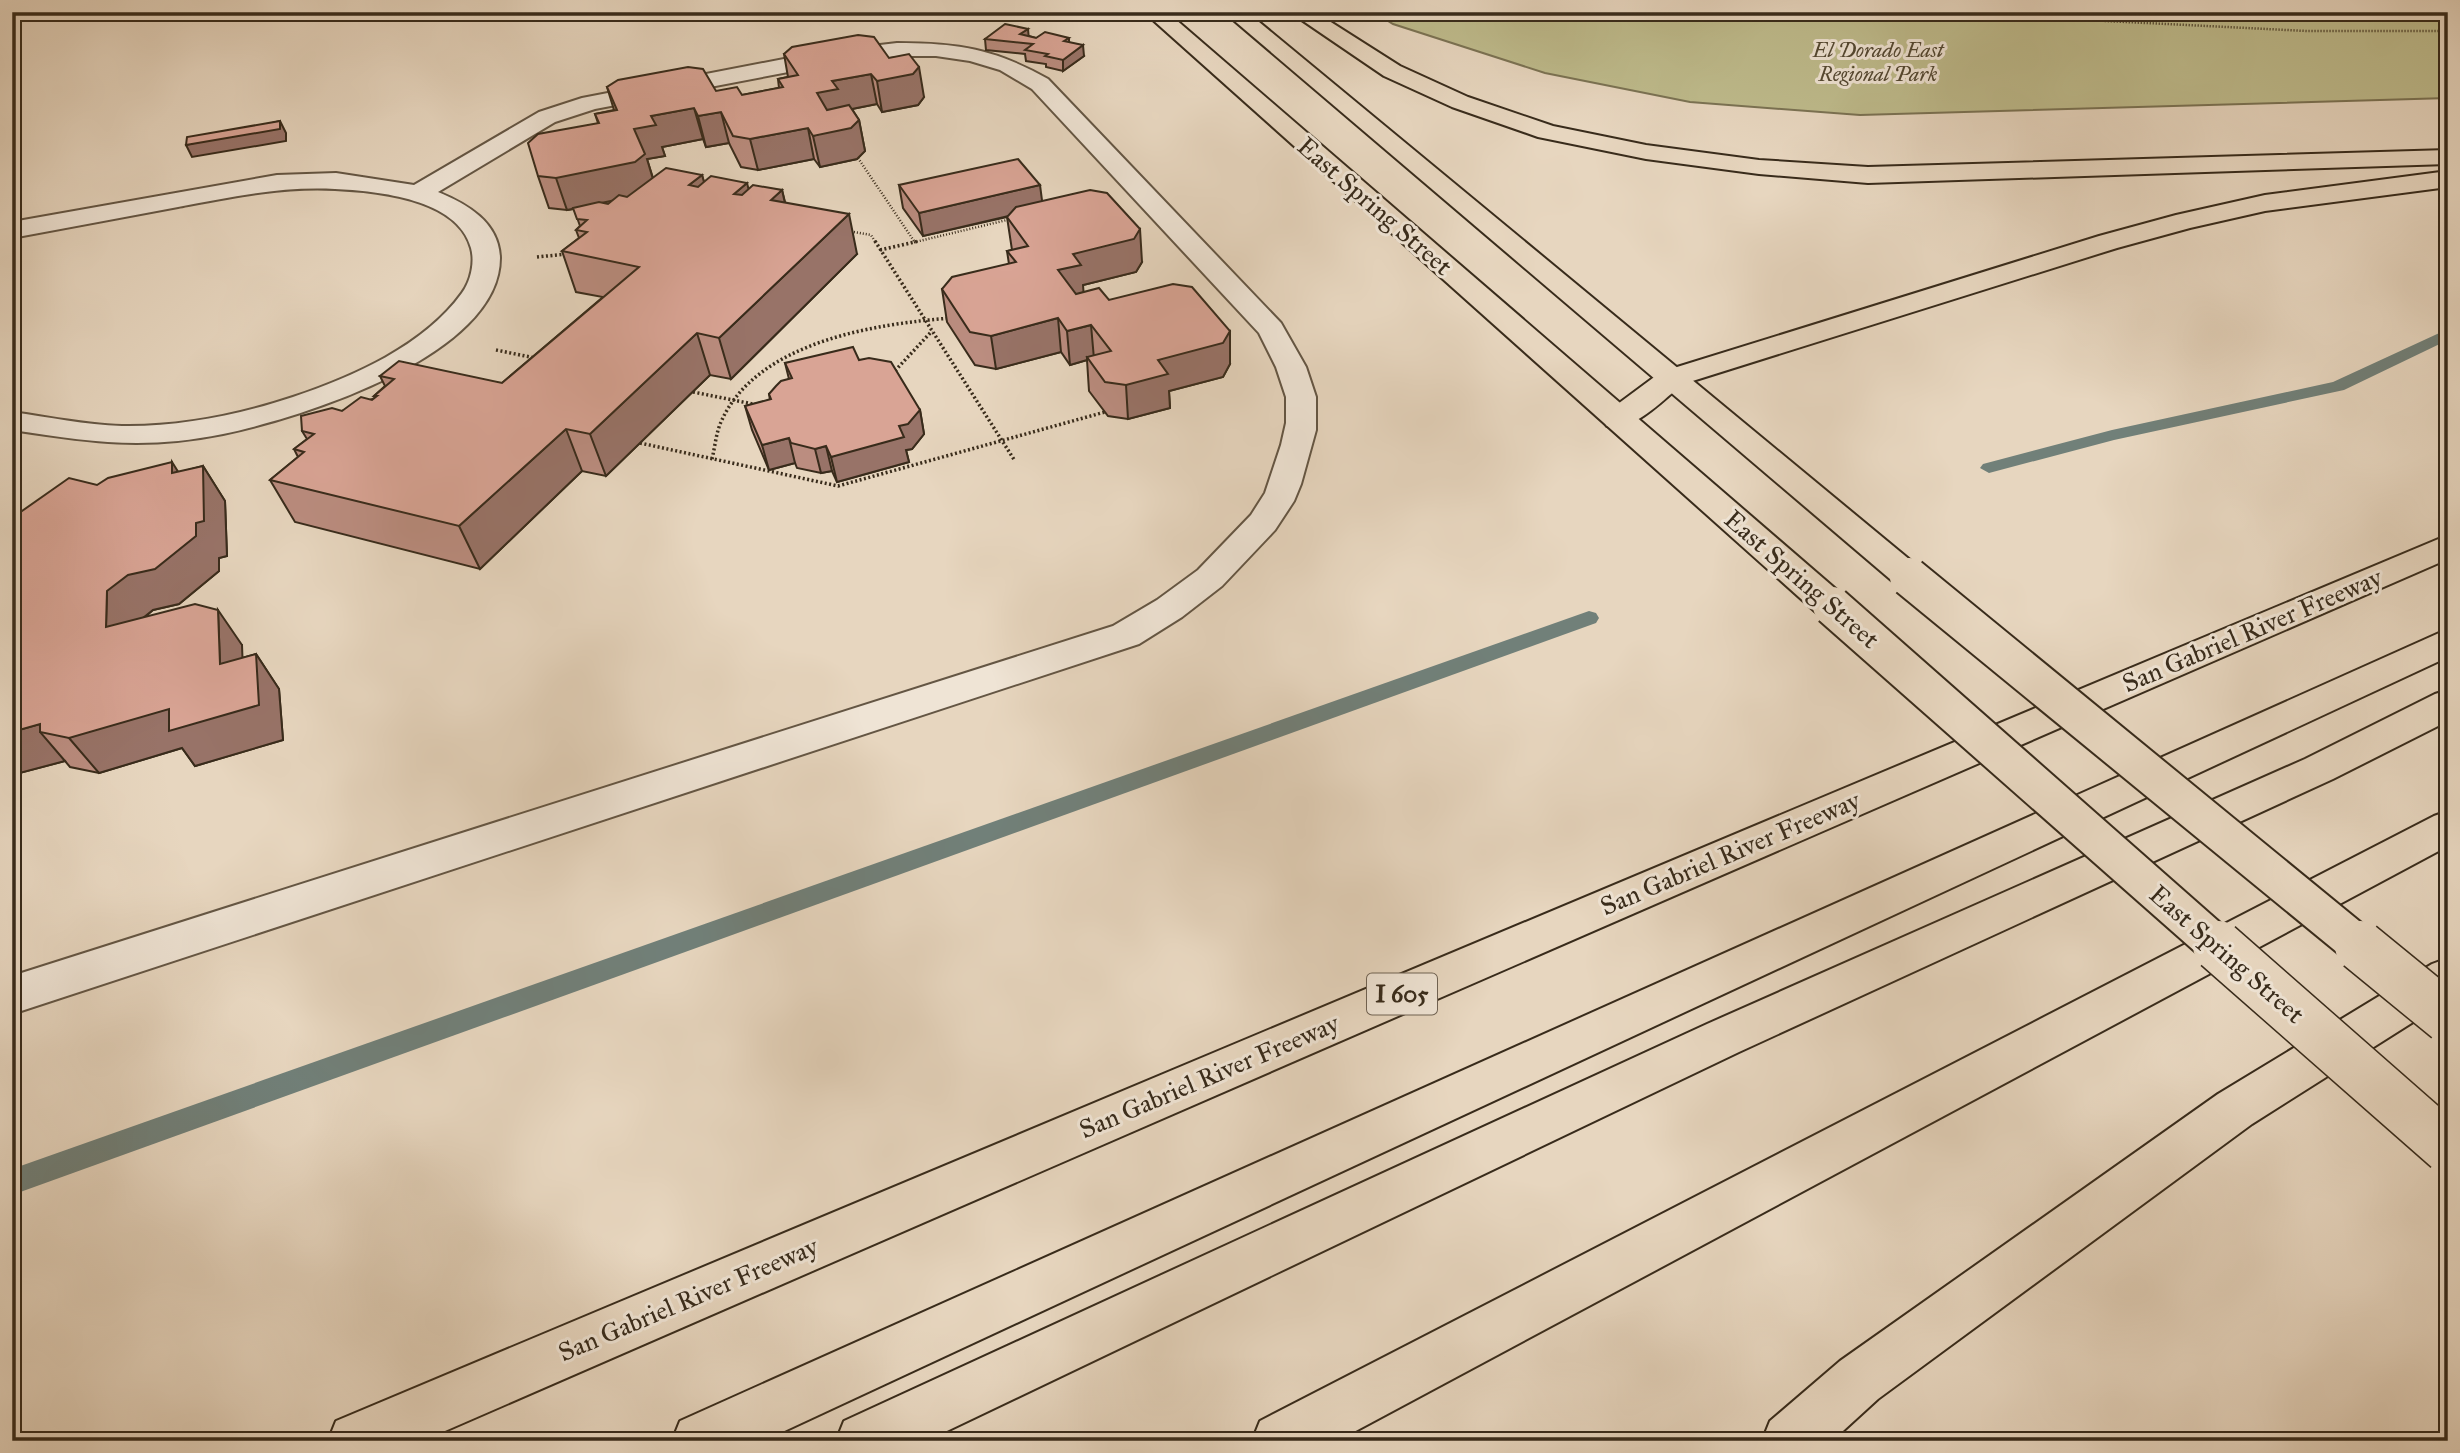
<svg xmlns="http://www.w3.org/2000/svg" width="2460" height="1453" font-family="'IM FELL Great Primer',serif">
	<rect width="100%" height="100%" fill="#e7d6bf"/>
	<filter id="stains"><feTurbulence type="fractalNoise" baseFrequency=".00286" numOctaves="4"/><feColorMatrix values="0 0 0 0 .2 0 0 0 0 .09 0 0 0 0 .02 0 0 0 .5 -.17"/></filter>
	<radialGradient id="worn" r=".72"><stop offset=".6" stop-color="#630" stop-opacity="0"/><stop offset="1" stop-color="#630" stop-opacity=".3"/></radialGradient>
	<path fill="#bebb8c" stroke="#7b7354" stroke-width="2" d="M1374,12h1074v86l-588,17 -170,-13 -145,-29 -152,-49z"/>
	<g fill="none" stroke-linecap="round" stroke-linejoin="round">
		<g fill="#718079" fill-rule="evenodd">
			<path d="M2448,329v11l-104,50 -230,50 -125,33 -9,-5 3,-4 129,-34 221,-48z"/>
			<path d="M1589,611l7,2 3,5 -3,5 -1584,572v-26z"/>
		</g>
		<g stroke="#645644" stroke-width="4">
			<path id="minor" d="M897,43c61,0 98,6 151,36l233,244 25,44 10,30v33l-15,54 -7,17 -19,29 -53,56 -40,31 -43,27 -1127,370v-38l1101,-350 44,-26 41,-30 53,-55 14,-22 16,-48 5,-22v-26l-10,-30 -17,-34 -227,-244 -32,-19 -30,-9 -34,-5h-39l-77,10 -225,43 -40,13 -117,70c29,12 61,30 62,66 0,98 -200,160 -277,176 -79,16 -132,8 -211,-4v-18c37,5 73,13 110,14 57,1 117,-11 171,-29 59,-20 131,-51 169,-104 9,-12 13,-31 9,-45 -13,-49 -93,-57 -136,-59 -53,-3 -105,8 -157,18 -55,10 -110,21 -166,31v-16l265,-47 59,-2 78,12 125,-73 43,-14 238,-46z"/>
		</g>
		<g stroke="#382b1b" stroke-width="4">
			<g id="major">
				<path d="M1144,12h23l678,585 5,9 -5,9 -13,3 -13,-3z"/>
				<path d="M1224,12h23l674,557 5,8 -5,8 -12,4 -12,-4z"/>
			</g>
		</g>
		<g stroke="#382b1b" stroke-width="4">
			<g id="highway">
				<path d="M1290,12h25l85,54 68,31 85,29 93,19 113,15 109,7 580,-17v14l-580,19 -109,-9 -113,-15 -108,-22 -86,-30 -68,-31z"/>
				<path d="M2448,171v16l-183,24 -75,17 -73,20 -434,136c-21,16 -48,48 -76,42l-5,-7 5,-7 54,-40 438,-136 77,-21 89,-20z"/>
				<path d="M2448,535v24l-2026,882h-94l8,-20z"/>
				<path d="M2448,629v28l-1685,784h-91l8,-20z"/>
				<path d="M2448,690v31l-115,58 -594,273 -813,389h-90l8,-20 863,-397 598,-265 130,-65z"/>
				<path d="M2448,811v35l-1111,595h-85l8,-20 1174,-605z"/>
				<path d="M2448,958v42l-196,124 -374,275 -46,42h-70l8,-20 70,-60 378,-267 214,-130z"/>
			</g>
		</g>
		<g stroke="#382b1b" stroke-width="2.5" stroke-dasharray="1 2" stroke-linecap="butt">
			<path d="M1925,12l382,19h141"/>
			<path d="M858,158l56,83"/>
			<path d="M848,231l23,4 5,8"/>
			<path d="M911,243l100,-24"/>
		</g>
		<g stroke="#382b1b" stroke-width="3.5" stroke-dasharray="2 2.5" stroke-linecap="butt">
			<path d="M875,241l140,220"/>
			<path d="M880,250l39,-9"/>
			<path d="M537,257l30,-3"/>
			<path d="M496,350l39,8"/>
			<path d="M892,374l40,-43"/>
			<path d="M693,392l65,13"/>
			<path d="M640,443l198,43 267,-74"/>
			<path d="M712,459c3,-12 4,-26 9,-37 35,-80 153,-98 230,-104"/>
		</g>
		<use href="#minor" fill="#efe4d5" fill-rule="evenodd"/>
		<use href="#major" fill="#e7d6bf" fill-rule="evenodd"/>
		<use href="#highway" fill="#e7d6bf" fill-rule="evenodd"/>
		<g stroke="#382b1b" stroke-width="42" stroke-linecap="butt">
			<g id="major-bridge-far1">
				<path d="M1909,577l453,371"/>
				<path d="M1832,606l388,342"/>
			</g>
		</g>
		<g stroke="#382b1b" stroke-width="53" stroke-linecap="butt">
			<g id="major-bridge">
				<path d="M2218,946l230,202"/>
				<path d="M2360,946l88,72"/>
			</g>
		</g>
		<use href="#major-bridge-far1" stroke="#e7d6bf" stroke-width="38"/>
		<use href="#major-bridge" stroke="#e7d6bf" stroke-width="50"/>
	</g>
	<g fill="#bb8d80" stroke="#382b1b" stroke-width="2">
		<path d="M1029,36l7,2h33v4l15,14 -21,15 -17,-4v-3l-20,-3 -1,-7 -39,-4 -1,-11z"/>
		<path d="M784,54l105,4 35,39 -6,8 -36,7 -5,-8 -25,5 7,11 6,31 -8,8 -37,8 -6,-8 -56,11 -17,-3 -12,-24 -23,4 -3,-8 -41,8 3,9 -18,3 6,19 49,-3 2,7 45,7 33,1 3,12 72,52 -126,125 -21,-4 -104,101 -24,-5 -102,98 -185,-47 -25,-42 28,-23 -4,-8 13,-10 -5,-8 40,-20 33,-13 -1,-2 11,-10 -5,-10 122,7 101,-86 -27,-5 -14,-41 17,-13 -3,-8 4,-4 -6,-17 -7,1 -18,-2 -11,-32 60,-53 -3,-9 19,-4 -7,-23 109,4 26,4 37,-7 -1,-9 10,-2z"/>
		<path d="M899,185l143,16 100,61 -6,10 -53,13v7l26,8 121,64 -7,13 -54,14 1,17 -42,11 -20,-3 -19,-25 -2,-31 -17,5 -9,-13 -65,17 -21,-4 -28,-43 -5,-33 67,-25 -2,-13 5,-1 -5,-33 -84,19 -20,-28z"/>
		<path d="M859,360l61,50 4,24 -12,15 -6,1 3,12 -72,20 -5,-11 -11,2 -24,-5 -2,-5 -26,7 -17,-40 -7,-24 25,-6 -1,-6 20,-15 -4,-16z"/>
		<path d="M203,466l22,35 2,55 -8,2v13l-40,33 -26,6 -8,7 97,28v13l14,-4 23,35 4,51 -88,26 -13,-18 -83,25 -29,-6 -5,-6 -53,14 8,-231 -8,-10v-16z"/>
	</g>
	<g fill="#987368" stroke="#382b1b" stroke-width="2">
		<path d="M1028,29l1,11 -9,-6z"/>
		<path d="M1083,45l1,11 -21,15v-11z"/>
		<path d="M919,67l5,30 -6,8 -36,7 -5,-31z"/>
		<path d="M871,74l6,30 -35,7 -19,13 -6,-31 15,-12z"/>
		<path d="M694,108l9,31 -41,8 3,9 -18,3 8,27 -10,8 -78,16 -11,-32 78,-49 17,-13z"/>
		<path d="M721,112l8,31 -23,4 -8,-31z"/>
		<path d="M859,120l6,31 -8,8 -37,8 -7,-31z"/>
		<path d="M280,121l6,12v8l-94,16 -6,-12z"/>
		<path d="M808,128l6,31 -56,11 -8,-31z"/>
		<path d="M702,175l11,39 -24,-29z"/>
		<path d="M747,183l10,39 -23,-28z"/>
		<path d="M1040,185l3,23 -120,28 -4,-23z"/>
		<path d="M782,190l9,40 -20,-30z"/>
		<path d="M849,214l8,40 -126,125 -12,-41z"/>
		<path d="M1140,229l2,33 -6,10 -53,13 1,13 -23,6 -3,-34 15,-16z"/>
		<path d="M1058,318l3,34 -65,17 -5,-33z"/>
		<path d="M1091,325l3,34 -7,-2v3l-17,5 -3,-34z"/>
		<path d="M1230,331v33l-7,13 -54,14 1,17 -42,11 -2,-34 32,-25z"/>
		<path d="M697,333l13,42 -104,101 -16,-42z"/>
		<path d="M920,410l4,24 -12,15 -6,1 3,12 -72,20 -6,-25 68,-31z"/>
		<path d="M566,429l16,42 -102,98 -21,-43z"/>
		<path d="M789,438l6,25 -26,7 -7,-25z"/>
		<path d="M826,446l6,25 -11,2 -6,-24z"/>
		<path d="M172,462l22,35 -22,-24z"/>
		<path d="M203,466l22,35 2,55 -8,2v13l-40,33 -26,6 -20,16 -27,1 1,-36z"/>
		<path d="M218,610l24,35 2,54 -24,-35z"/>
		<path d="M256,654l23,35 4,51 -88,26 -13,-18 -83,25 -30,-35z"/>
		<path d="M40,724v8l25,29 -53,14v-43z"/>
	</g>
	<g fill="#d9a495" stroke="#382b1b" stroke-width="2">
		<path d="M1005,24l23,5 -8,5 16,4 9,-6 24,6 -5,3 19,4 -20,15 -18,-4 3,-2 -23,-4 8,-6 -48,-5z"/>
		<path d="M858,35l16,2 15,21 20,-4 10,13 -6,7 -36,7 -6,-7 -39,7 6,8 -21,4 10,17 22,-5 10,15 -8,8 -38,8 -5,-8 -58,11 -17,-3 -12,-24 -23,4 -4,-8 -43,8 5,9 -22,4 11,25 -10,8 -79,16 -18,-2 -10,-33 10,-9 61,-11 -4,-9 22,-4 -10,-23 11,-7 70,-13 15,2 13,22 21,-4 5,8 41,-8 -5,-8 20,-4 -14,-21 8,-7z"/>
		<path d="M280,121v8l-94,16 1,-8z"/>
		<path d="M1018,159l22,26 -121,28 -20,-28z"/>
		<path d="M666,168l36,7 -13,10 9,2 13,-11 36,7 -13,11 8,1 11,-10 29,5 -11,10 78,14 -130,124 -22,-5 -107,101 -24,-5 -107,97 -189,-46 34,-28 -10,-3 20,-15 -12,-3 -1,-15 31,-8 10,3 19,-14 11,3 5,-4h-3l20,-17 -14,-3 19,-15 103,22 137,-116 -77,-16 25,-19 -11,-2 11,-10 -10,-1 -4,-11 26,-6 9,2 11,-9 8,2z"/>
		<path d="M1090,190l17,3 33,36 -6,10 -61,15 8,11 -23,5 18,24 23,-6 10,12 64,-16 19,3 38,44 -7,12 -65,17 10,14 -42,11 -21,-3 -18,-25 24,-6 -20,-26 -24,6 -9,-13 -67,18 -21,-4 -28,-43 10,-12 64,-15 -9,-11 21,-5 -21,-29 9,-10z"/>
		<path d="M853,347l6,13 10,-2 22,4 29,48 -12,14 -9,2 5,11 -73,20 -5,-11 -11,3 -24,-6 -2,-5 -27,7 -17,-39 26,-7 -2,-5 7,-8 5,-5 11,-3 -7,-15z"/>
		<path d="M172,462v11l31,-7 1,55 -8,2v13l-41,33 -27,6 -21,16 -1,36 89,-23 23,6 2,54 36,-10 3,51 -90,26v-22l-100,29 -29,-6v-8l-28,8v-127l9,-76 -9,-3v-8l57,-40 28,7 11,-7z"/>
	</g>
	<g text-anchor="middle" stroke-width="6" stroke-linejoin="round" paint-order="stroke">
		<g font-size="21" font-style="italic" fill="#534832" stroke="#efe4d5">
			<text x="1878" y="57">El Dorado East<tspan x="1878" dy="24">Regional Park</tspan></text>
		</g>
		<rect fill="#efe4d5" stroke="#6f6253" stroke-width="2" x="1367" y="973.5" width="70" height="41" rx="5"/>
		<g font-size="24" font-weight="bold" fill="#382b1b">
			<text x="1402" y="1002">I 605</text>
		</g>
		<g font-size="26" fill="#382b1b" stroke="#efe4d5">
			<text transform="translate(1375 206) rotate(41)" y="9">East Spring Street</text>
			<text transform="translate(1802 579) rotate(41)" y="9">East Spring Street</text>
			<text transform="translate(2252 630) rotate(-23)" y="9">San Gabriel River Freeway</text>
			<text transform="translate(1730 853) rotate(-23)" y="9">San Gabriel River Freeway</text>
			<text transform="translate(2227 954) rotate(41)" y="9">East Spring Street</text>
			<text transform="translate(1209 1076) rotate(-23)" y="9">San Gabriel River Freeway</text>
			<text transform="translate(688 1299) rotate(-23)" y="9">San Gabriel River Freeway</text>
		</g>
	</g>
	<rect width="2460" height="1453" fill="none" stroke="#e7d6bf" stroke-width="42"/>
	<rect x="14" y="14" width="2432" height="1425" fill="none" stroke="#382b1b" stroke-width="3.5"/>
	<rect x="21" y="21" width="2418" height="1411" fill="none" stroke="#382b1b" stroke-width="2"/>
	<rect width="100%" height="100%" filter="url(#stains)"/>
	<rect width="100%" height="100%" fill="url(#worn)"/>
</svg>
